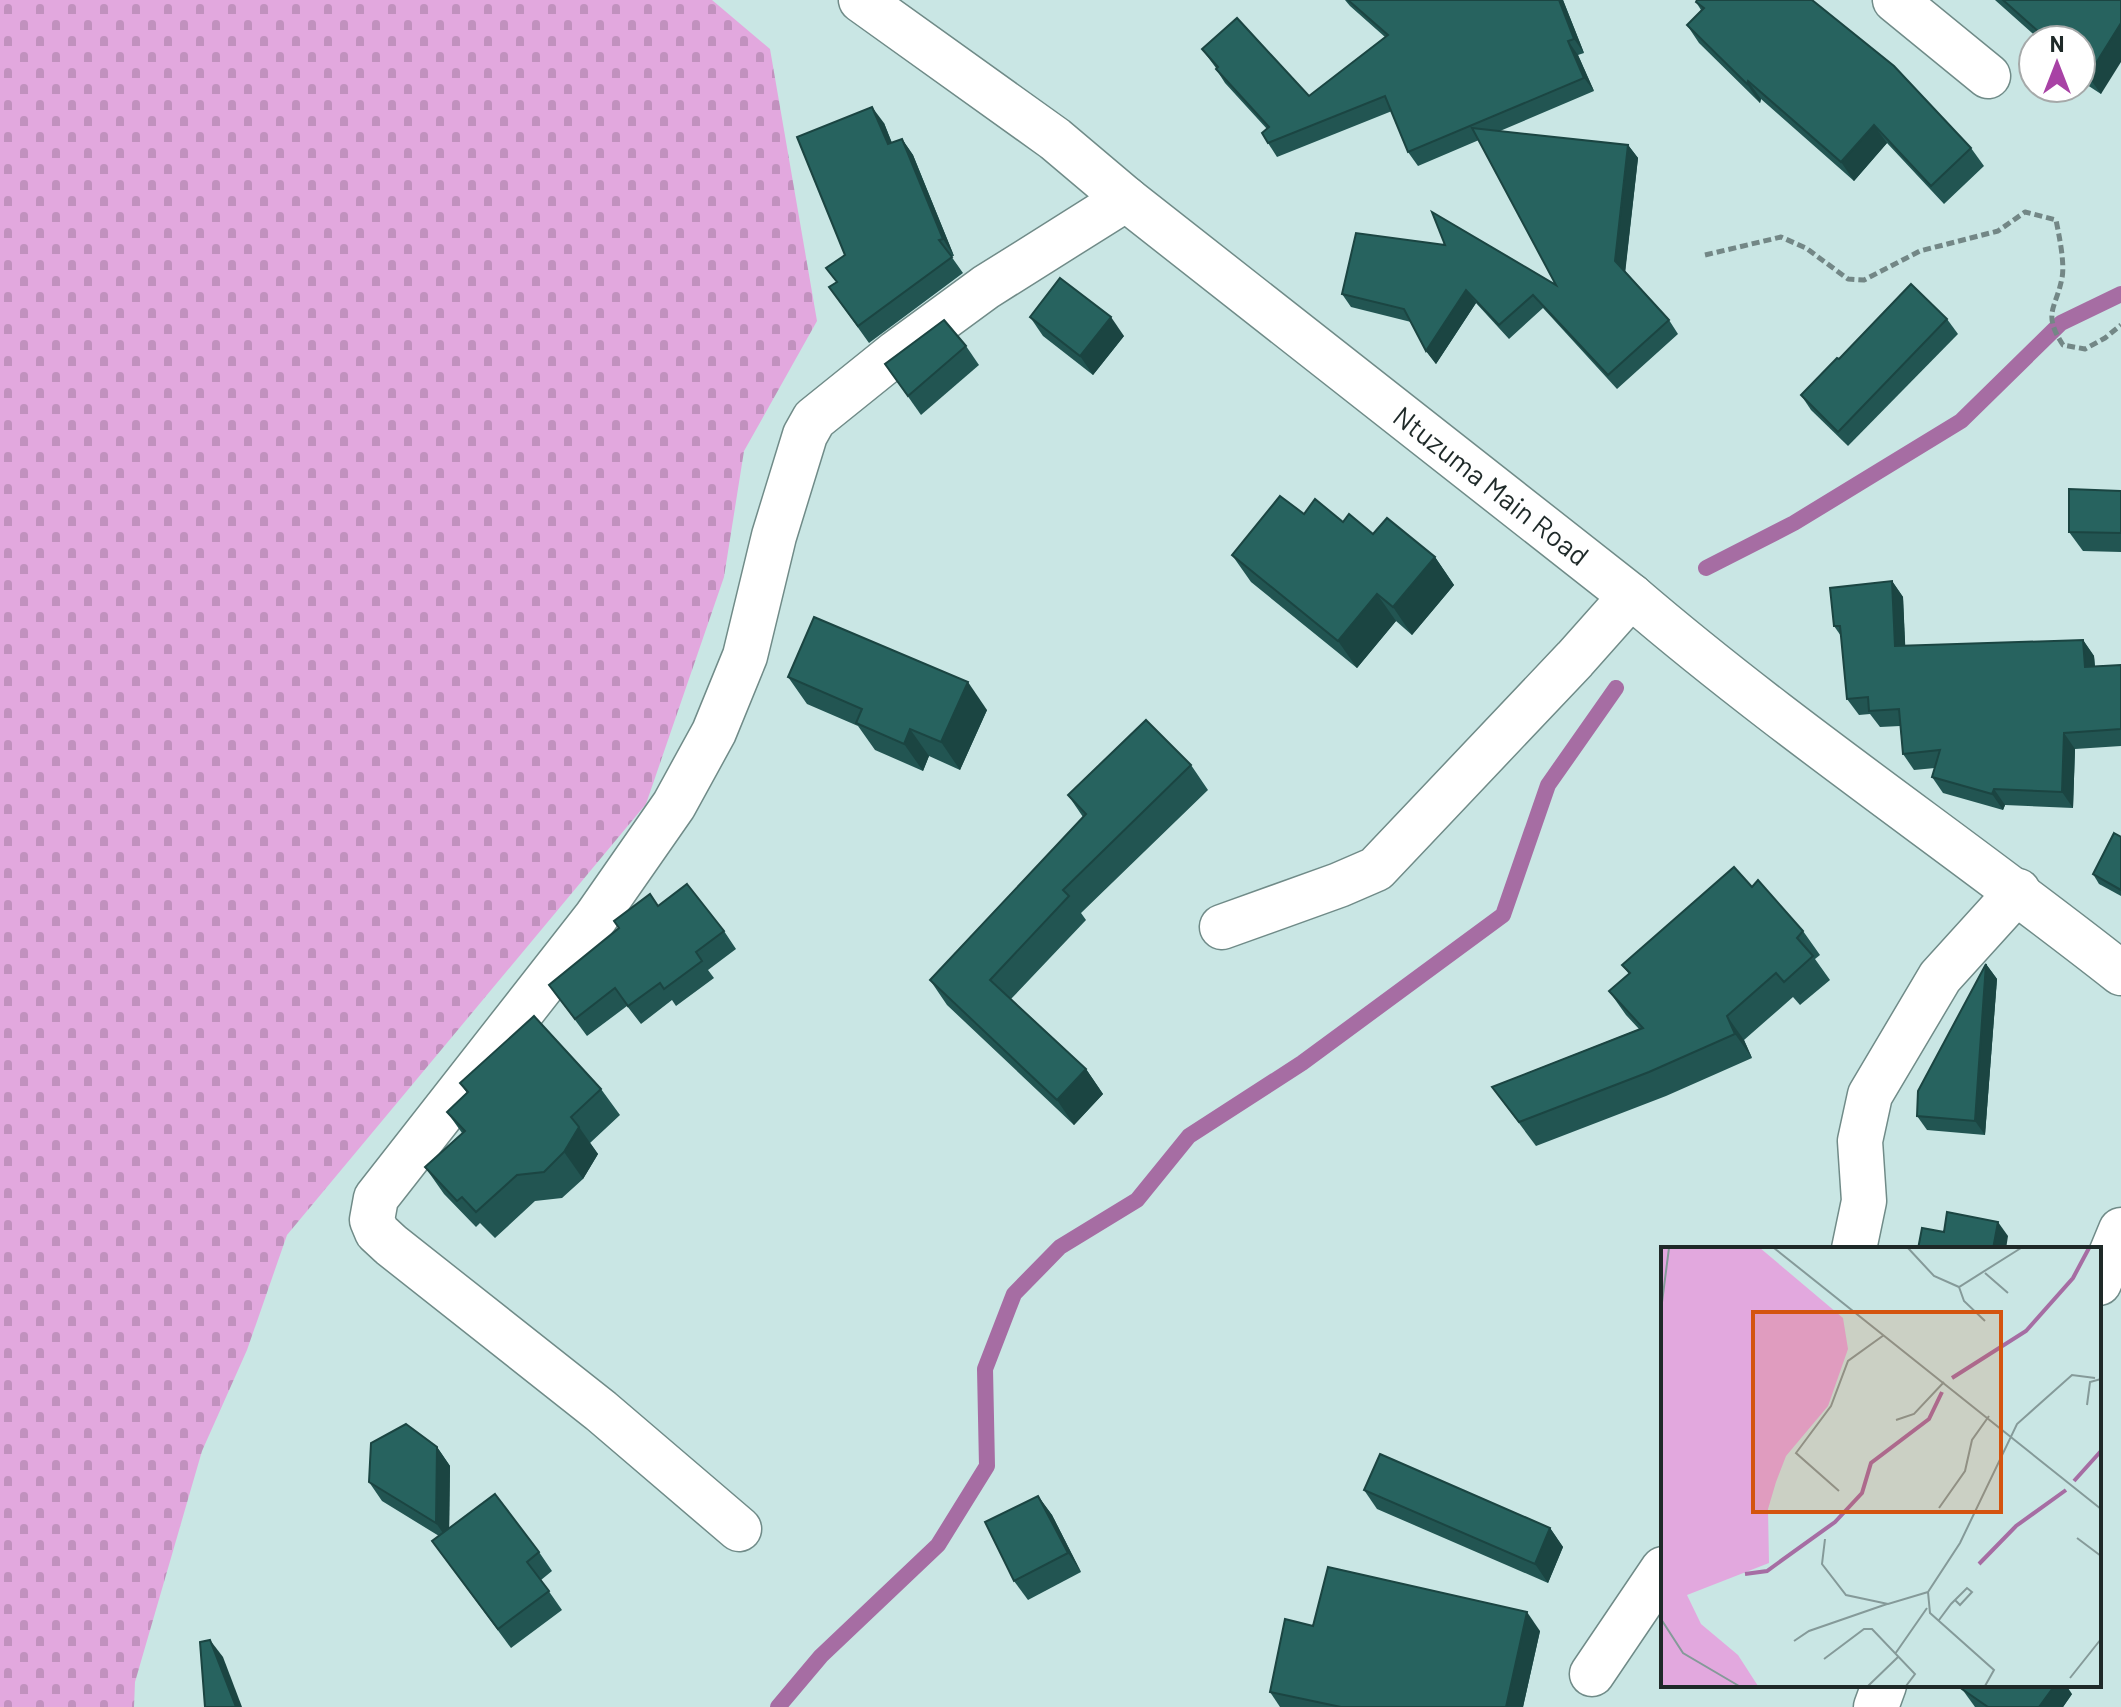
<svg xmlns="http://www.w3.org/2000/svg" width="2121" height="1707" font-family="Barlow,sans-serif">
	<defs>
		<pattern id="cemetery-stones" width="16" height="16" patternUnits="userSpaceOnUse" patternTransform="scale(2)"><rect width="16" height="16" fill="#e2a8de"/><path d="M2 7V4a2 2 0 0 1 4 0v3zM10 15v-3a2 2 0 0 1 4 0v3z" fill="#c191be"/></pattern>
	</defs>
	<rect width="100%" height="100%" fill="#c9e6e4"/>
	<path fill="url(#cemetery-stones)" d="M0,0h712l58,49 47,272 -73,130 -20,126 -78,227 -359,431 -40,115 -45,101 -67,231 -1,25h-134z"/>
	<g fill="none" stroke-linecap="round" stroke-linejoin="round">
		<g stroke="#a66da3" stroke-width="16">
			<path d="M1706,568l88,-45 167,-102 100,-98 60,-29"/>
			<path d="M778,1707l43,-51 117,-111 49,-79 -2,-97 29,-75 46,-47 77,-47 52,-64 113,-73 201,-148 45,-130 68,-97"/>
		</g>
		<g stroke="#708b88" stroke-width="47">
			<g id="minor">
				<path d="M1895,0l93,76"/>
				<path d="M1222,927l117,-42 37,-16 199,-210 56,-63"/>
				<path d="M1854,1249l10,-48 -4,-60 10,-46 70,-118 78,-86"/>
				<path d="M2099,1283l22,-53"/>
				<path d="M739,1529l-138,-118 -210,-166 -14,-13 -5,-12 4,-22 220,-281 78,-112 40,-73 31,-76 29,-120 31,-101 9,-16 82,-66 90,-66 140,-88"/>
				<path d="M1592,1674l71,-105"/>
				<path d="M1876,1707l8,-22"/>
			</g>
		</g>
		<g stroke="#708b88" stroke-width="47">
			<path id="major" d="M861,0l194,139 71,60 505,397c156,134 328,249 490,377"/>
		</g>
		<path stroke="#738786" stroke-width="5" stroke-dasharray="8 4" stroke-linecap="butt" d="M1705,255l76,-18 25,11 42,31 16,1 56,-29 78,-20 27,-19 31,8c3,15 9,43 6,58 -6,31 -20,35 1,67l22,4 20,-11 16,-13"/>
		<use href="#minor" stroke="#fff" stroke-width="44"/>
		<use href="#major" stroke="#fff" stroke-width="44"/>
	</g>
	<g fill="#225552">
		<path d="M1345,0h218l21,53 -6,2 16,36 -94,40 128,14 10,13 -13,113 44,49 9,14 -61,55 -74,-81 -34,31 -33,-36 -40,61 -10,-13 -15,-29 -60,-15 -9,-13 214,-9 -77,-145 -61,26 -10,-14 -16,-41 -115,46 -9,-14 -1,-14 -42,-46 -9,-14v-1l-14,-19 107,47 76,-59 -35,-31z"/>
		<path d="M1995,0h126l-20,94 -20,-13v-41h-41z"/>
		<path d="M1696,2l275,146 13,18 -40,38 -57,-61 -33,38 -93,-82 -1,4 -61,-60 -12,-18 14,-15z"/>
		<path d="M884,123l8,20 10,-4 11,16 41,101h-3l12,17 -94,70 -40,-56 7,-5z"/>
		<path d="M1030,317l94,19 -31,39 -50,-39z"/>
		<path d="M1947,319l11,15 -110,112 -37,-36 -10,-15z"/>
		<path d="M966,346l13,19 -58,50 -36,-51z"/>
		<path d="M2121,491v61l-38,-1 -14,-19z"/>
		<path d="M1304,514l39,8 92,35 19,28 -42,50 -16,-14 -39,47 -106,-86 -19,-27z"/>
		<path d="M1892,581l11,16 2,49 178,-6 11,16 1,10 26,-1v81l-46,3 -2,59 -68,-3 -2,5 -60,-17 -11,-16 3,-9 -21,2 -11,-16 -3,-28 -20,1 -10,-13 -11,1 -12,-16 -6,-63 -7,-10z"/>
		<path d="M788,677l199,33 -27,60 -31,-14 -6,15 -48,-21 -17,-24 -51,-22z"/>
		<path d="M1191,765l17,25 -127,123 5,7 -75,79 75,70 17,25 -29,31 -127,-120 -17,-25 153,-163 -15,-22z"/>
		<path d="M2121,837v59l-22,-12 -6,-10z"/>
		<path d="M658,906l66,25 12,18 -28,21 6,8 -38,28 -4,-6 -31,24 -14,-18 -40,30 -38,-51z"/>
		<path d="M1803,931l17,24 -5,4 15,21 -30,25 -7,-8 -49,43 8,18 -86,38 -130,50 -44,-59 147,-58 -13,-14 -17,-24 20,-17 -7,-9z"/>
		<path d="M1986,964l11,15 -12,156 -58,-5 -10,-14z"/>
		<path d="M460,1083l141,6 19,26 -30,28 8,11 -15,25 -21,19 -27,3 -40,37 -15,-15 -4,4 -32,-33 -19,-27 37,-34 -15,-21 20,-19z"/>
		<path d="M437,1447l13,19 -1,62 90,24 13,19 -11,9 21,30 -51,38 -79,-107 7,-5 -57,-35 -13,-19z"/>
		<path d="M1364,1490l186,38 13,19 -15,36 -171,-74z"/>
		<path d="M1038,1496l14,19 29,57 -53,28 -14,-19z"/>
		<path d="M1313,1626l227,5 -17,76h-243l-10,-15z"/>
		<path d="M1962,1689l110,5 -9,13h-88z"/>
	</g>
	<g fill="#1b4542">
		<path d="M1559,0h4l21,53 -10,-14z"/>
		<path d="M2121,23v39l-20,32 -13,-18z"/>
		<path d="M1568,41l10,14 16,36 -10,-13z"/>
		<path d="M1748,81l13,18 -1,4 -13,-19z"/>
		<path d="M872,107l12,16 15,38 -11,-17z"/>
		<path d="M1874,125l13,18 -33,38 -13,-19z"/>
		<path d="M902,139l11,16 41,101 -11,-17z"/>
		<path d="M1628,145l10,13 -13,116 -10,-13z"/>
		<path d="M1466,290l10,13 -40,61 -10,-13z"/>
		<path d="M1111,317l13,19 -31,39 -13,-19z"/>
		<path d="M1435,557l19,28 -42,50 -19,-28z"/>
		<path d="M1892,581l11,16 3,65 -11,-16z"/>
		<path d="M1377,594l19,27 -39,47 -19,-27z"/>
		<path d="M2083,640l11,16 2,27 -11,-16z"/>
		<path d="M968,682l19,28 -27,60 -19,-28z"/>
		<path d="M910,729l19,27 -6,15 -19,-27z"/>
		<path d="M2064,733l11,16 -2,59 -11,-16z"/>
		<path d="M1994,789l11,16 -2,5 -11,-16z"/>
		<path d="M1986,964l11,15 -12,156 -10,-14z"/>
		<path d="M1727,1016l17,24 8,18 -17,-24z"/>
		<path d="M1086,1069l17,25 -29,31 -17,-25z"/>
		<path d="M579,1127l19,27 -15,25 -19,-27z"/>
		<path d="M1998,1222l10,14 -2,13h-13z"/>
		<path d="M437,1447l13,19 -1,76 -13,-19z"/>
		<path d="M1038,1496l14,19 29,57 -13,-19z"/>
		<path d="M1550,1528l13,19 -15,36 -13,-19z"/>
		<path d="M1527,1612l13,19 -17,76h-17z"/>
		<path d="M210,1640l13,17 19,50h-6z"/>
		<path d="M2055,1685h11l6,9 -9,13h-24z"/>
	</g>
	<g fill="#27635f" stroke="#1b4542" stroke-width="2">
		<path d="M1348,0h211l15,39 -6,2 16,37 -176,74 -23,-56 -117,47 -6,-10 7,-6 -53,-58 2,-2 -16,-18 35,-31 72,78 79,-61z"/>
		<path d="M1697,0h115l82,66 77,82 -40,38 -57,-61 -33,37 -93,-81 -1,3 -60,-59 17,-17 -8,-6z"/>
		<path d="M2003,0h118v23l-33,53 -7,-5v-31h-33z"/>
		<path d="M872,107l16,37 14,-5 41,100 -4,1 13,17 -94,69 -29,-39 8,-5 -11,-14 19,-13 -48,-118z"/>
		<path d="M1472,128l156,17 -13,116 54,59 -61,55 -75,-80 -34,30 -33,-35 -40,61 -22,-42 -62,-15 14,-61 89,12 -13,-33 124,73z"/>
		<path d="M1060,278l51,39 -31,39 -50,-39z"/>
		<path d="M1911,284l36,35 -109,113 -37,-37 36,-37 2,1z"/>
		<path d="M944,320l22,26 -58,50 -23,-32z"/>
		<path d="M2069,489l52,2v42l-52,-1z"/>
		<path d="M1280,496l24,18 11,-15 28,23 6,-8 24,20 14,-16 48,39 -42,50 -16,-13 -39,47 -106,-86z"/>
		<path d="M1892,581l3,65 188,-6 2,27 36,-2v64l-57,4 -2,59 -68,-3 -2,5 -60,-17 8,-27 -37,4 -4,-45 -30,2 -1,-14 -21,2 -7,-73h-6l-4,-38z"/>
		<path d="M814,617l154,65 -27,60 -31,-13 -6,15 -48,-21 6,-14 -74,-32z"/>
		<path d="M1146,720l45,45 -128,125 6,6 -79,84 96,89 -29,31 -127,-120 156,-166 -18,-19z"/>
		<path d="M2114,833l7,4v53l-28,-16z"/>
		<path d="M1734,867l18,20 6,-7 45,51 -6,7 16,18 -29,26 -8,-9 -49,43 8,18 -86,38 -130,50 -27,-35 151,-59 -34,-37 21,-18 -8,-8z"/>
		<path d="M687,884l37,47 -28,21 6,9 -38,28 -4,-6 -32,23 -13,-18 -40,31 -26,-34 70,-57 -5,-7 36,-27 8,12z"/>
		<path d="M1986,964l-11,157 -58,-5 1,-25z"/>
		<path d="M534,1016l67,73 -30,28 8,10 -15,25 -20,20 -27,3 -41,37 -14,-15 -5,4 -32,-34 40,-36 -18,-19 21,-20 -8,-9z"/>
		<path d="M1947,1212l51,10 -5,27h-75l4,-21 22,4z"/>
		<path d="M406,1424l31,23 -1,76 -67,-41 2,-39z"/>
		<path d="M1380,1454l170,74 -15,36 -171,-74z"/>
		<path d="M495,1494l44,58 -12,10 22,29 -51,38 -66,-88z"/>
		<path d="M1038,1496l30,57 -54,28 -29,-59z"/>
		<path d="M1328,1567l199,45 -21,95h-165l-71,-15 15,-73 28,7z"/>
		<path d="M210,1640l26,67h-31l-5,-65z"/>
		<path d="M1965,1685h90l-16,22h-51l-26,-18z"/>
	</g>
	<g text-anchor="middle" stroke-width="8" stroke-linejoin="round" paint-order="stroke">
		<g font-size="28" fill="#1e2928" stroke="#fff">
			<text transform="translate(1491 486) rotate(38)" y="10">Ntuzuma Main Road</text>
		</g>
	</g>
	<g transform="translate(1661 1247)">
		<rect width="440" height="440" fill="#c9e6e4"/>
		<path d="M0,1h99l83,70 5,31 -20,57 -42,50 -10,26 -8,27 1,54 -82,32 14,29 37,31 20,31h-97z" fill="#e2a8de"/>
		<path fill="none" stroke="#a66da3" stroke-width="4" d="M291,131l74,-47 47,-53 16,-30M413,234l27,-30M318,317l37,-38 50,-36M84,327l22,-3 68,-49 27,-29 9,-30 58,-44 13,-27"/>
		<path fill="none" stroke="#859a99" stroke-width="2" d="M113,1l327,261M247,1l26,28 25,11 62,-39M324,26l23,20M298,40l5,14 21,20M0,63l8,-62M426,158l3,-23 11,-3M235,173l18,-6 30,-32M178,244l-43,-38 35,-47 17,-45 36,-26M278,261l26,-37 7,-31 17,-24M416,291l24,18M164,292l-3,25 24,31 42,9 40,-12M0,372l22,34 56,33M278,373l12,-16 16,-16 5,4 -12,13 -5,-5M133,394l15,-10 78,-27M234,407l32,-46M163,412l40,-30h8l43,45 -9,12M409,431l31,-39M207,439l30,-29M324,439l9,-16 -64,-57 -2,-21 32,-49 57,-119 55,-49 23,3"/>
		<path fill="#d4540f" fill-opacity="0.15" stroke="#d4540f" stroke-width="4" d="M92,65h248v200h-248z"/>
		<rect width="440" height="440" fill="none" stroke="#1e2928" stroke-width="4"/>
	</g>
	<g transform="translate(2057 64)"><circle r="38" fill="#ffffff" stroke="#a5a9a9" stroke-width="2"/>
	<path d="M0-6L14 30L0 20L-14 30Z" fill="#a842a5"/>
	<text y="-12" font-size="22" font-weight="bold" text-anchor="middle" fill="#1e2928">N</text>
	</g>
</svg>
